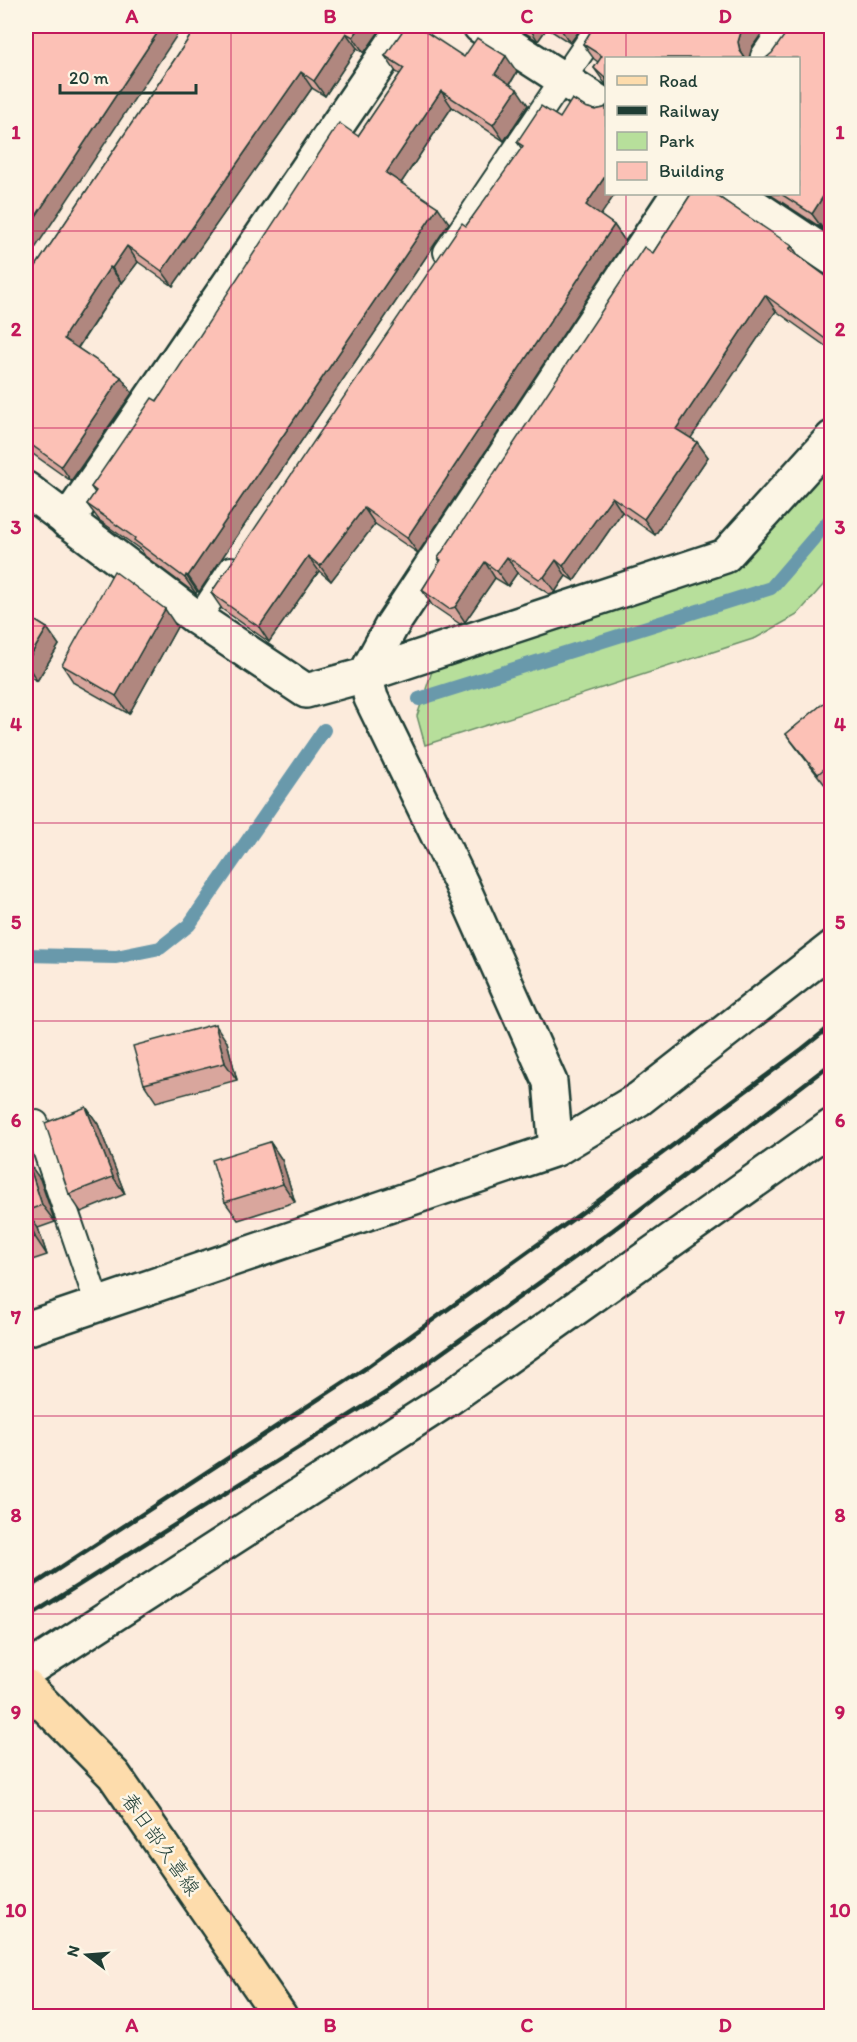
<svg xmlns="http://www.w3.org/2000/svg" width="857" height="2042" font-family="Itim,'Klee One',sans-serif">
	<rect width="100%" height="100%" fill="#fcebdc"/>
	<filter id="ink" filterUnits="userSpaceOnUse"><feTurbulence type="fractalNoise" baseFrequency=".0167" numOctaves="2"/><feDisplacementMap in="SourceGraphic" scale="12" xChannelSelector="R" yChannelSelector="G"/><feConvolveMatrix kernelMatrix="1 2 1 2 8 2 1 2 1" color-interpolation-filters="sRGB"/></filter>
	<g filter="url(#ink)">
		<path fill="#b7df9b" stroke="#6b8e68" stroke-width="1.5" d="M831,462v114l-34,39 -41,23 -331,107 -8,-29 17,-51 301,-97z"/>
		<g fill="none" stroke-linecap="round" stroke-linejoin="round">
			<g stroke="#6999ab" stroke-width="14">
				<path d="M419,699l352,-111 61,-71"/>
				<path d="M26,955l90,2 44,-9 29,-23 135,-195"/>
			</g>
			<g stroke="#1f3d34" stroke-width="28">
				<g id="service">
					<path d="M446,252l153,-226"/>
					<path d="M198,619l33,-50"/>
					<path d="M36,1123l62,182"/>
				</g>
			</g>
			<g stroke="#1f3d34" stroke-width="38">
				<g id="minor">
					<path d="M480,26l126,81"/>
					<path d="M767,58l22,-32"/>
					<path d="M736,194l96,64"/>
					<path d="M26,489l172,130 108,72 59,-16 360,-119 107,-118"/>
					<path d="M67,521l338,-495"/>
					<path d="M556,1149l83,-50 193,-151"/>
					<path d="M26,1329l530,-180 -6,-67 -89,-199 -90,-185 -6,-23 26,-48 287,-433"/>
					<path d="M26,1671l422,-272 384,-273"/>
				</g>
			</g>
			<g stroke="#1f3d34" stroke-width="38">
				<path id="primary" d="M26,1686l88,89 166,241"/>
			</g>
			<use href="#service" stroke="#fcf5e5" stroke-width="24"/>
			<use href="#minor" stroke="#fcf5e5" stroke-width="33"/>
			<use href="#primary" stroke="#fddcac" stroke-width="33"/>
			<g stroke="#1f3d34" stroke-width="4.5">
				<path d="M26,1590l340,-222 228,-164 208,-155 30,-24"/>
				<path d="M26,1618l361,-226 226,-162 219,-167"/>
			</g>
		</g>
		<g fill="#d9a69d" stroke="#1f3d34" stroke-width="1.5">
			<path d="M197,26h186l-19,27 -7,-5 -32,48 -13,-8 -139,198 -35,-24 -16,21 -1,-1 -43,66 43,29 11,16 -61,88 -45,-32v-168z"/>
			<path d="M514,26h69l-13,17 -23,-15 -9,13z"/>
			<path d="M594,26h173l-15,21 -4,10 -142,1v27l-12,-17 4,-6 -4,-3 -11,-15z"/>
			<path d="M385,56l79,1 53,15 -7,12 18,21 -24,36 -52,-34 -51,76 48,40 -250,369 -2,-1 -1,3 -51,-38 -4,-6 -42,-30 -12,-16 8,-11 -4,-6 267,-351 42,-62 -4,-2z"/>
			<path d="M585,107l10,3 9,-2 11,86 -15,21 14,10 11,16 -207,312 -43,-29 -44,57 -12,-10 -50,71 -47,-33 -11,-16 255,-367 56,-77 -5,-7 43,-24z"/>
			<path d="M691,194h26l1,2 113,84v70l-55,-39 -86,127 7,4 11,15 -53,78 -33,-23 -48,69 -8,-5 -11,16 -6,2 -32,-21 -9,13 -13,-8 -30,44 -5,2 -28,-19 -10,-15 18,-28 -2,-4 215,-305z"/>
			<path d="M769,194h29l25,35z"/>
			<path d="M26,615l21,13 12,17 -22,36 -11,-7z"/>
			<path d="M177,627l-48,87 -55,-31 -12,-18z"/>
			<path d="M831,697v92l-2,1 -31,-40 -12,-16z"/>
			<path d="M227,1042l10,38 -81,22 -12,-18z"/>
			<path d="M86,1107l12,17 27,70 -44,18 -12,-18z"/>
			<path d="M270,1142l12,18 13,42 -57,18 -13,-18z"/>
			<path d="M28,1162l12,17 15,43 -17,6 9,27 -21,7v-99z"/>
		</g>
		<g fill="#b0877f" stroke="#1f3d34" stroke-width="1.5">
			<path d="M162,26h21l-157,236v-31z"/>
			<path d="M361,26h22l-19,27 -11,-16z"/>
			<path d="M528,26h18l1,2 -9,13z"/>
			<path d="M561,26h22l-13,17 -10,-15z"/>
			<path d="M745,26h22l-15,21 -3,11h-4l-5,-7 -2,-9 3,-10z"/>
			<path d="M346,33l11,15 -32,48 -11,-15z"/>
			<path d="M506,56l11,16 -11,18 -11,-16z"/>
			<path d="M301,72l11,16 -139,198 -11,-15z"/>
			<path d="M517,89l11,16 -24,36 -11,-16z"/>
			<path d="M441,91l11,16 -55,82 -11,-16z"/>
			<path d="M606,175v19h9l-18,27 -11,-16z"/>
			<path d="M831,184v32l-8,13 -11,-15z"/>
			<path d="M438,207l11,16 -250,369 -11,-16z"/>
			<path d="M614,225l11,16 -207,312 -11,-15z"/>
			<path d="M127,246l11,16 -16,21 -10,-15z"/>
			<path d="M792,246l10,15 -13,-12z"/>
			<path d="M110,267l11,15 -43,65 -3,7 -11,-15 3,-7z"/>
			<path d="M765,295l11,16 -89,133 -11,-15z"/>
			<path d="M121,377l11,16 -61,88 -10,-15z"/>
			<path d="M697,442l11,15 -53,78 -11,-16z"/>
			<path d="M612,497l10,15 -48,69 -11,-15z"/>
			<path d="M364,508l11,16 -44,57 -11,-15z"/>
			<path d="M308,556l11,15 -50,71 -10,-15z"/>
			<path d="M507,557l10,16 -9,13 -11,-15z"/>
			<path d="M556,560l10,16 -11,16 -11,-15z"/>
			<path d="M485,562l10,16 -30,44 -10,-15z"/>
			<path d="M186,575l11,16 -1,3 -11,-16z"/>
			<path d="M165,609l12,18 -48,87 -13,-18z"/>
			<path d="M47,628l12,17 -22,36 -11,-18z"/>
			<path d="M215,1024l12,18 10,38 -12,-17z"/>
			<path d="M86,1107l12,17 27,70 -12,-17z"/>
			<path d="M270,1142l12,18 13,42 -12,-18z"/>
			<path d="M28,1162l12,17 15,43 -13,-17z"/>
			<path d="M26,1211l12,17 9,27 -12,-18z"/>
		</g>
		<g fill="#fcc1b6" stroke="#1f3d34" stroke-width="1.5">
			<path d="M26,26h136l-136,205z"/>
			<path d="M197,26h164l-8,11 -7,-4 -32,48 -13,-9 -139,199 -35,-25 -15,22 -2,-1 -43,65 -3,7 57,38 -60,89 -35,-25v-160z"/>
			<path d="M406,26h11l47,31 13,-19 29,18 -11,18 22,15 -24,36 -52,-34 -55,82 52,34 -250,369 -2,-1 -1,3 -51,-38 1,-2 -48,-34 9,-13 -5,-4 61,-89 5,3 182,-278 19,13 46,-68 -19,-12z"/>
			<path d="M594,26h151l-4,6 -3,10 2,9 5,7h2h-141v21l-12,-11 8,-12 -19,-12z"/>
			<path d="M791,26h40v158l-19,30 -31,-20h17v-136h-32l6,-5z"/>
			<path d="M572,99l13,8 10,3 9,-2 2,-2v69l-20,30 28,20 -207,313 -43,-30 -44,58 -12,-10 -49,71 -48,-34 251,-370 4,3 57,-80 -6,-4 24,-36 19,12z"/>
			<path d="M691,194h23l78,52 -3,3 42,31v63l-66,-48 -89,134 21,13 -53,77 -32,-22 -49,69 -7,-6 -12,17 -5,2 -32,-22 -10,14 -12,-9 -30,45 -6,2 -27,-19 19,-30 -3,-2 206,-311 9,6z"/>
			<path d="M114,571l51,38 -49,87 -54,-31z"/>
			<path d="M26,615l21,13 -21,35z"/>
			<path d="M831,697v66l-13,11 -32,-40z"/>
			<path d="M215,1024l10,39 -81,21 -11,-38z"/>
			<path d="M86,1107l27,70 -44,17 -24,-71z"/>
			<path d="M270,1142l13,42 -58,18 -13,-42z"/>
			<path d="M28,1162l14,43 -16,6 9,26 -9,4v-78z"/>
		</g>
	</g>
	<path fill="none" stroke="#c2185b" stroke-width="1.5" stroke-opacity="0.55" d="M231,26v1990M428,26v1990M626,26v32M626,194v1822M26,231h806M26,428h806M26,626h806M26,823h806M26,1021h806M26,1219h806M26,1416h806M26,1614h806M26,1811h806"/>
	<g text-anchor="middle" stroke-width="5" stroke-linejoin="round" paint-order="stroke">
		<g font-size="20" fill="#1f3d34" stroke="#fcf5e5">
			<text transform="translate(161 1844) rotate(55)" y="7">春日部久喜線</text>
		</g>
	</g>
	<rect width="857" height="2042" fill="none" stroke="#fcf5e5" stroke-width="66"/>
	<rect x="605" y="57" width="195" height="138" fill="#fcf5e5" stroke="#a4ab9e" stroke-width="1.5"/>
	<rect x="617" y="76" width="30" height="9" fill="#fddcac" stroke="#a4ab9e" stroke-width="1.5"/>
	<text x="659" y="87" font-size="18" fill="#1f3d34">Road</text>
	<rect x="617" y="106" width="30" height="9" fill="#1f3d34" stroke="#a4ab9e" stroke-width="1.5"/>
	<text x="659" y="117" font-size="18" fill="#1f3d34">Railway</text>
	<rect x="617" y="132" width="30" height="18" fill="#b7df9b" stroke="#a4ab9e" stroke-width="1.5"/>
	<text x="659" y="147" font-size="18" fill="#1f3d34">Park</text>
	<rect x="617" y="162" width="30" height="18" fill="#fcc1b6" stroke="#a4ab9e" stroke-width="1.5"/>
	<text x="659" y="177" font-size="18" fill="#1f3d34">Building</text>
	<g transform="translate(87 1955) rotate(286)" stroke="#fcf5e5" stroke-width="4.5" paint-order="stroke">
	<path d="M0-4.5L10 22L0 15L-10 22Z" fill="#1f3d34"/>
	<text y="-9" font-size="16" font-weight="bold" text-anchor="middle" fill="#1f3d34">N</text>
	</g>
	<path d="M60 84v9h136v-9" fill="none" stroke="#1f3d34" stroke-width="3"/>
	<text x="69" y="84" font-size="18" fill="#1f3d34" stroke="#fcf5e5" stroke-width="4.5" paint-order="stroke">20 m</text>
	<rect x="33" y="33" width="791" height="1976" fill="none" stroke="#c2185b" stroke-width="2"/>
	<g font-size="20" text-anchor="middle" font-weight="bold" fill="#c2185b">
		<text x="132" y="23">A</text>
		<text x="330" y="23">B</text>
		<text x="527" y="23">C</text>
		<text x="725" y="23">D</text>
		<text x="16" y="139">1</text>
		<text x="840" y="139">1</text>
		<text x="16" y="336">2</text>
		<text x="840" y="336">2</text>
		<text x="16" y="534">3</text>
		<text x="840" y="534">3</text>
		<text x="16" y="731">4</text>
		<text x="840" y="731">4</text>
		<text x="16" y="929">5</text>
		<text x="840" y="929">5</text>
		<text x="16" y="1127">6</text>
		<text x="840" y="1127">6</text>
		<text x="16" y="1324">7</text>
		<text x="840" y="1324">7</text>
		<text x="16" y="1522">8</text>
		<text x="840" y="1522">8</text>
		<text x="16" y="1719">9</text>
		<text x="840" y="1719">9</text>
		<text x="16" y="1917">10</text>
		<text x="840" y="1917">10</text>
		<text x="132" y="2032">A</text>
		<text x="330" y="2032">B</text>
		<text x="527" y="2032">C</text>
		<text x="725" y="2032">D</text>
	</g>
</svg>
